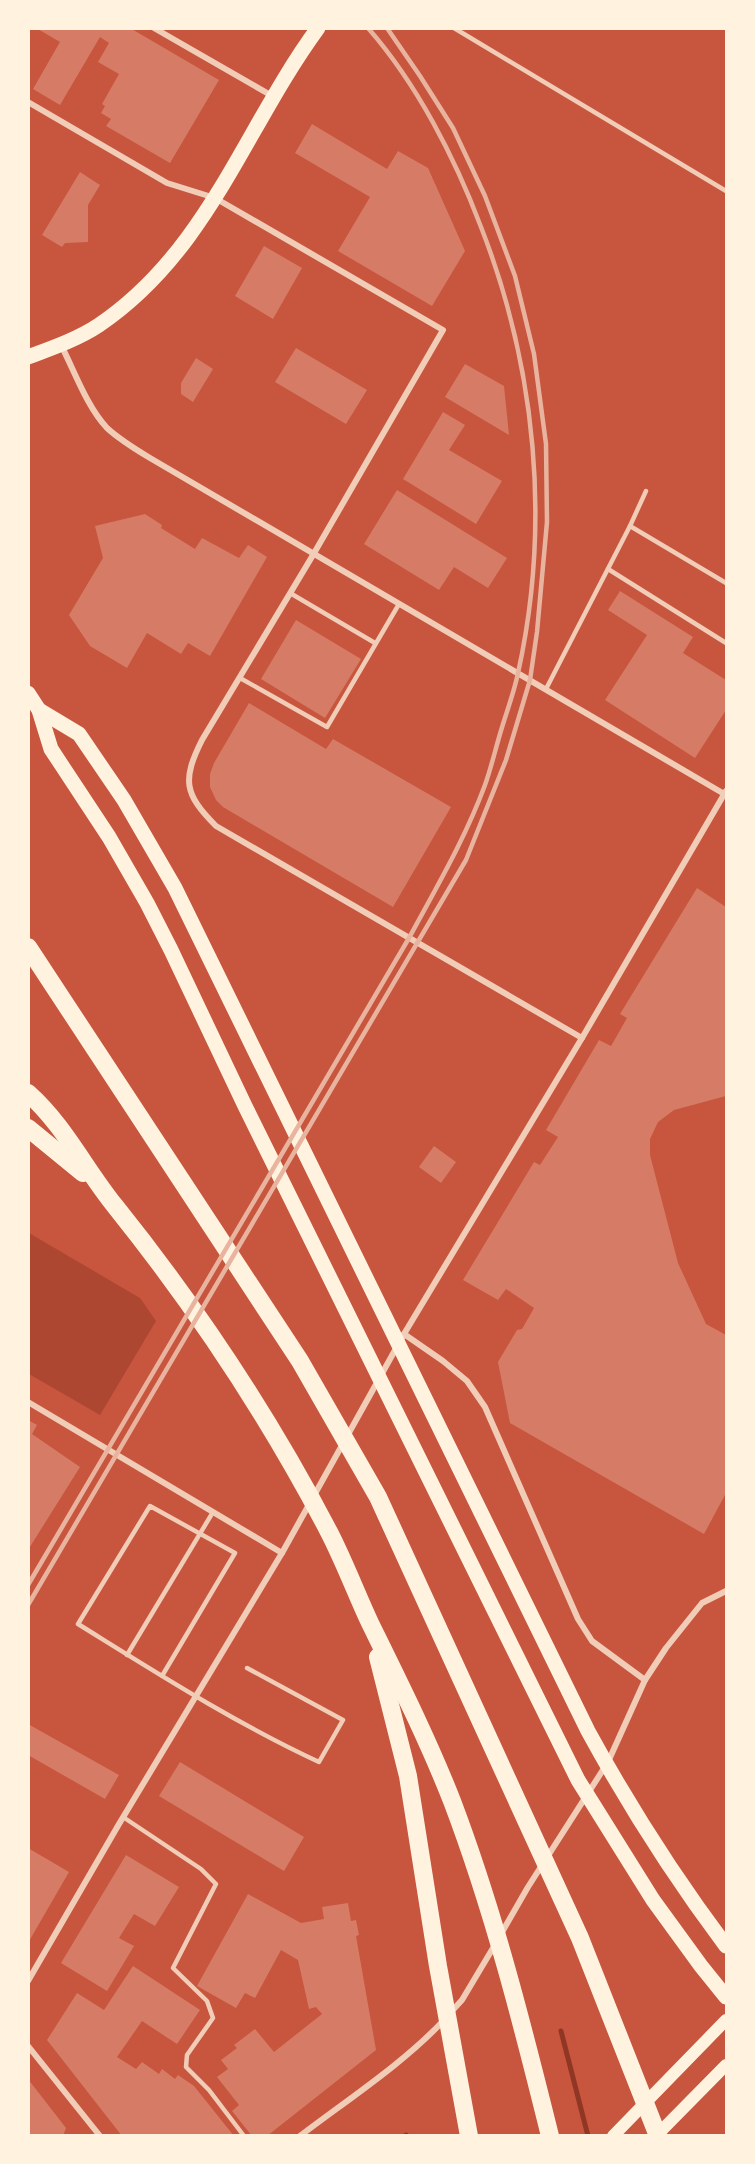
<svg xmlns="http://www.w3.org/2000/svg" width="755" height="2164" font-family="Inter,sans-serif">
	<rect width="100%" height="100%" fill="#c8553d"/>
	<path fill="#ae4732" d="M29,1233l111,65 16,23 -56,94 -71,-41z"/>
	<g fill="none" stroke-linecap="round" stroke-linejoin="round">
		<g stroke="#8f3625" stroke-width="5">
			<path d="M561,2031l27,105"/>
			<path d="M406,2136v-1"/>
		</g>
	</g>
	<g fill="#d67c66">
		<path d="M36,28h94l89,52 -49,83 -64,-37 5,-7 -10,-6 4,-7 -3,-2 17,-30 -21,-12 11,-19 -9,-6 -40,68 -27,-16 27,-47z"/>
		<path d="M312,124l75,45 11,-18 30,17 37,83 -33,55 -94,-55 32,-54 -75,-44z"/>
		<path d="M80,172l20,13 -12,20v37l-23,1 -3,4 -20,-12z"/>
		<path d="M264,246l38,22 -29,51 -38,-23z"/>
		<path d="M296,348l71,42 -21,34 -71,-42z"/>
		<path d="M196,358l17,11 -20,33 -12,-8v-11z"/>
		<path d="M465,364l39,22 5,49 -64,-38z"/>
		<path d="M443,412l22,13 -16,25 53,31 -26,43 -73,-45z"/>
		<path d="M397,490l110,68 -19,30 -34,-21 -15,23 -75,-46z"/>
		<path d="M145,514l17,11 -1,3 34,21 7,-11 37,20 9,-13 19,12 -57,99 -22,-13 -7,11 -34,-21 -20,35 -37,-22 -21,-31 34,-57 -8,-32z"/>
		<path d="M620,591l73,46 -10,16 43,27v30l-31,48 -90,-58 42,-65 -39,-25z"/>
		<path d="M296,620l65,39 -36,59 -64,-39z"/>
		<path d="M249,703l77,46 7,-10 118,68 -58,100 -170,-100 -7,-7 -6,-13v-13l4,-11z"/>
		<path d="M697,888l29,19v189l-52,14 -16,12 -8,17v16l28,108 28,61 20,11v158l-22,41 -194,-111 -12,-61 19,-32 5,-1 12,-21 -28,-19 -8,11 -35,-20 71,-118 6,3 18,-28 -12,-7 53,-90 12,6 16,-28 -7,-4z"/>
		<path d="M434,1146l22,16 -15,21 -22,-16z"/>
		<path d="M28,1420l9,5 -5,9 48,33 -52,83z"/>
		<path d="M28,1724l91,51 -14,24 -77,-44z"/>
		<path d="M180,1762l124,75 -20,34 -125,-75z"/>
		<path d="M28,1848l41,24 -41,71z"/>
		<path d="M126,1855l53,32 -24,39 -21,-12 -15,24 15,8 -27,45 -46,-28z"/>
		<path d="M248,1894l53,29 23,-4 -2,-12 26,-4 3,18 5,-1 3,15 -3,1 20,114 -109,86h-15l-20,-25 7,-6 -22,-28 11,-8 -7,-9 16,-12 -3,-3 21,-16 19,23 48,-38 -6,-7 -7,2 -11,-49 -17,-10 -26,48 -10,-5 -9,15 -39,-22z"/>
		<path d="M133,1966l67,44 -23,34 -35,-23 -25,36 19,12 6,-7 17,12 3,-5 13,10 3,-4 16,11 40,50h-112l-75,-96 30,-47 27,17z"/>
		<path d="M28,2079l38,49 -3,8h-35z"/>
	</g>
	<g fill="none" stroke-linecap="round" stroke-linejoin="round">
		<g stroke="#f1ccb7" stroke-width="4.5">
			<path d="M454,28l272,163"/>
			<path d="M630,526l16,-35"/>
			<path d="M608,569l118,74"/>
			<path d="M290,593l85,50"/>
			<path d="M240,678l87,49 72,-123"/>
			<path d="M546,689l84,-163 96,57"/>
			<path d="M127,1655l86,-143"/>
			<path d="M162,1676l73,-123 -85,-47 -72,118c79,49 157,99 241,138l24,-42 -96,-52"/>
			<path d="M123,1817l78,52 15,15 -43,84 34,33 6,17 -26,37 -1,12 23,23 35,46"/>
		</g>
		<g stroke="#f1ccb7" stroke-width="6">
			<path d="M154,28l120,69"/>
			<path d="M28,102l139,81 48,15 228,132 -130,225 -111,185c-20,40 -18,54 14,86l366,212"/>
			<path d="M61,345c13,25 26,62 46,83 13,12 28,21 43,30l576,337"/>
			<path d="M404,1334l39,27 24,20 18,26 93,212 14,22 53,39"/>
			<path d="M28,1402l254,151"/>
			<path d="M501,1934l27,-47 80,-125 37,-82 21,-32 36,-45 24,-12"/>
			<path d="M28,1981l91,-157 163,-271 122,-219 178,-296 144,-247"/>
			<path d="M451,2012l11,-12 34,-57"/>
			<path d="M28,2046l72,90"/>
			<path d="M300,2136c47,-36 104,-73 144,-116"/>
		</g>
		<g stroke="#fff3e0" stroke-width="12">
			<path d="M613,2136l113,-116"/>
			<path d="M656,2136l70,-71"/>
		</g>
		<g stroke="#fff3e0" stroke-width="15">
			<path d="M28,357c24,-9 50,-18 71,-32 109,-74 145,-196 219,-297"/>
			<path d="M28,693l11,17 12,39 58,88 38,66 24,47 74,156 333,674 75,120 48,66 25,31"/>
			<path d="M39,710l40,24 45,66 51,88 413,843c41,75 87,147 138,215"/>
		</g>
		<g stroke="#fff3e0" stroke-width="18">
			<path d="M28,947l272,414 78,136 202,441 78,198"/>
			<path d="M28,1093c36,32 57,76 87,113 81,101 154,211 214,326 15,29 27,61 41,91 29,59 58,117 82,178 41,108 70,222 98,335"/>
			<path d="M28,1128l55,45"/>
			<path d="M378,1657l30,119 30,190 31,170"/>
		</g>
		<g stroke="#e9b49f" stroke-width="4.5">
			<path d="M28,1585l381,-647c27,-50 56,-99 76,-153 6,-17 10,-34 15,-51 6,-21 14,-41 18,-61 33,-149 18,-305 -37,-446 -26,-69 -64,-143 -113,-199"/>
			<path d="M28,1605l438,-745 40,-100 24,-80 7,-48 10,-110 -1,-78 -12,-90 -19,-78 -30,-80 -32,-68 -33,-52 -33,-48"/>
		</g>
	</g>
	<rect width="755" height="2164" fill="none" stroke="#fff3e0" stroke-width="60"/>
</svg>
